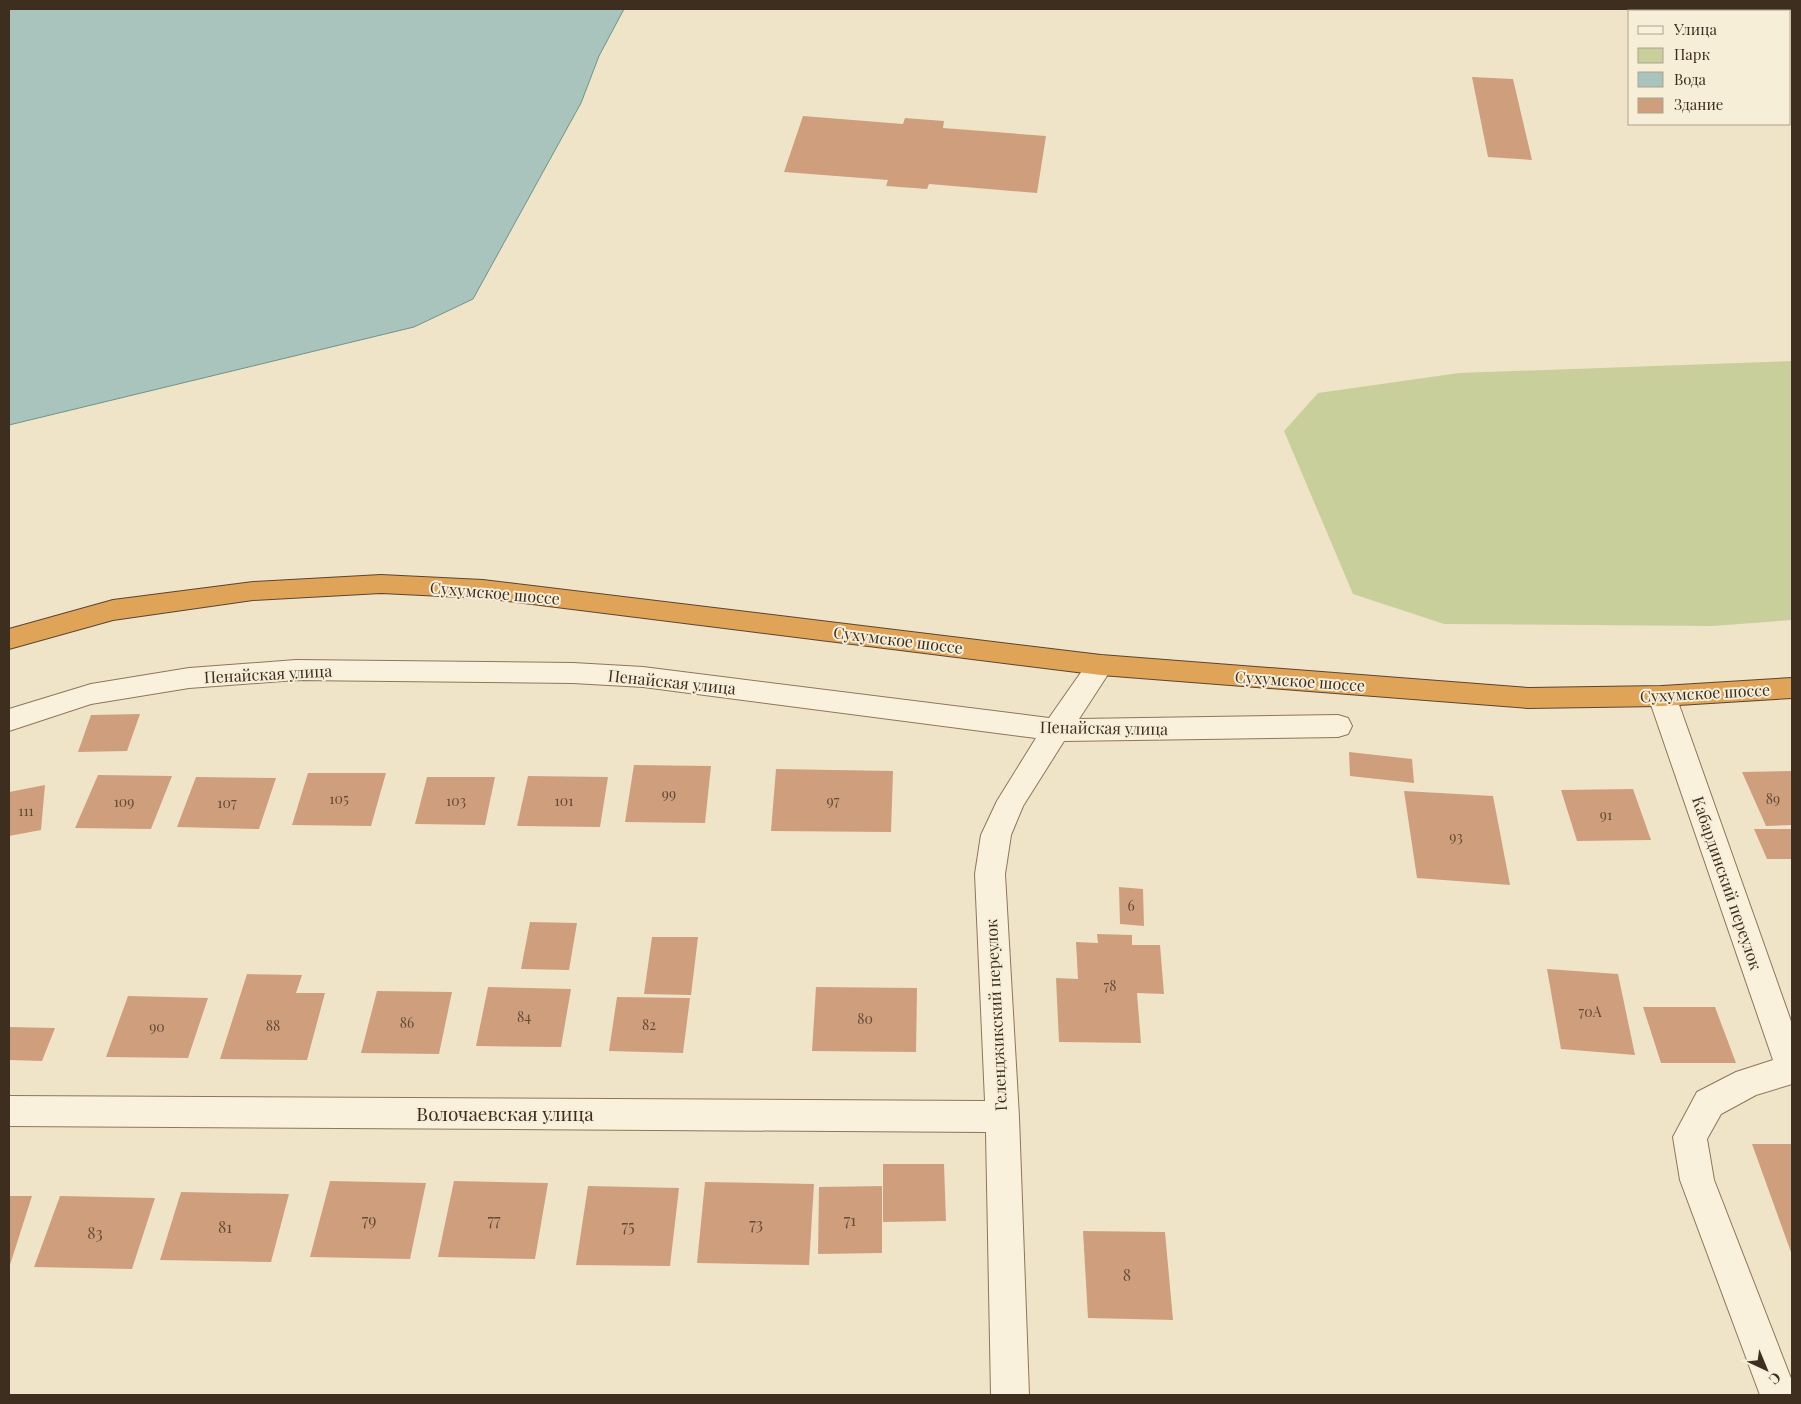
<svg xmlns="http://www.w3.org/2000/svg" width="1801" height="1404" font-family="'Playfair Display',serif">
	<rect width="100%" height="100%" fill="#f0e4c8"/>
	<path fill="#c9cf9b" d="M1792,361v259l-79,6 -269,-2 -91,-30 -69,-163 34,-38 141,-20z"/>
	<path fill="#a9c4bc" stroke="#6f938a" d="M9,9h615l-25,47 -18,47 -108,196 -59,28 -405,98z"/>
	<g fill="#cf9f7d">
		<path d="M1472,77l41,2 19,81 -44,-3z"/>
		<path d="M803,116l100,8 2,-6 39,3 -1,7 103,8 -9,57 -108,-9 -2,5 -41,-3 2,-6 -104,-8z"/>
		<path d="M140,714l-13,37 -49,1 13,-37z"/>
		<path d="M1349,752l63,7 2,24 -64,-7z"/>
		<path d="M634,765l77,1 -6,57 -80,-1z"/>
		<path d="M776,769l117,2 -2,61 -120,-1z"/>
		<path d="M1792,771v54l-26,1 -24,-54z"/>
		<path d="M308,773h78l-15,53 -79,-1z"/>
		<path d="M98,775l74,1 -21,53 -76,-1z"/>
		<path d="M528,776l80,1 -8,50 -83,-1z"/>
		<path d="M196,777l80,1 -17,51 -82,-2z"/>
		<path d="M427,777h68l-10,48 -70,-1z"/>
		<path d="M45,785l-4,45 -32,6v-44z"/>
		<path d="M1633,789l18,51 -74,1 -16,-51z"/>
		<path d="M1404,791l89,5 17,89 -93,-7z"/>
		<path d="M1754,829h38v30h-25z"/>
		<path d="M1119,887l24,2 1,37 -24,-2z"/>
		<path d="M530,922l47,1 -8,47 -48,-1z"/>
		<path d="M1097,934l35,1v10h28l4,49 -27,-1 4,50 -82,-1 -3,-64 22,1 -2,-37 22,1z"/>
		<path d="M652,937h46l-7,58 -47,-1z"/>
		<path d="M1547,969l71,5 17,81 -74,-6z"/>
		<path d="M247,974l55,1 -6,18h29l-18,67 -87,-1z"/>
		<path d="M488,987l83,2 -10,58 -85,-1z"/>
		<path d="M816,987l101,1 -1,64 -104,-1z"/>
		<path d="M377,991l75,1 -13,62 -78,-1z"/>
		<path d="M128,996l80,2 -20,60 -82,-1z"/>
		<path d="M617,997l73,1 -7,55 -74,-2z"/>
		<path d="M1643,1007h72l21,56h-75z"/>
		<path d="M9,1027l46,1 -13,33 -33,-1z"/>
		<path d="M1752,1144h40v111z"/>
		<path d="M883,1164h61l2,57 -63,1z"/>
		<path d="M330,1181l96,2 -16,76 -100,-2z"/>
		<path d="M454,1181l94,2 -13,76 -97,-2z"/>
		<path d="M705,1182l109,2 -5,81 -112,-2z"/>
		<path d="M588,1186l91,2 -9,78 -94,-1z"/>
		<path d="M882,1186v67l-64,1 1,-67z"/>
		<path d="M181,1192l108,2 -18,68 -111,-2z"/>
		<path d="M9,1196h23l-23,72z"/>
		<path d="M60,1196l95,2 -23,71 -98,-2z"/>
		<path d="M1083,1231l82,1 8,88 -85,-2z"/>
	</g>
	<g fill="none" stroke-linecap="round" stroke-linejoin="round">
		<g stroke="#8d765c" stroke-width="2">
			<g id="street">
				<path d="M1101,655l10,3 3,7 -35,54 259,-4 10,3 4,8 -4,8 -10,3 -274,4 -41,65 -12,29 -6,39 14,243 10,278h-38l-5,-263 -977,-6v-30l976,5 -10,-227 6,-39 16,-34 39,-63 -393,-51 -70,-4 -277,-3 -107,8 -98,16 -82,27v-22l82,-25 98,-16 107,-8 277,3 70,4 406,51 42,-60z"/>
				<path d="M1662,686l10,3 4,7 116,328v60l-36,11 -35,19 -14,25 7,41 78,201v14h-32l-80,-215 -7,-43 24,-45 39,-20 37,-12 -125,-364 4,-7z"/>
			</g>
		</g>
		<g stroke="#5b4430" stroke-width="2">
			<path id="highway" d="M381,575l102,5 618,75 427,33 134,-2 130,-8v20l-130,8 -134,2 -427,-33 -618,-77 -102,-5 -128,7 -140,20 -104,29v-20l104,-29 140,-18z"/>
		</g>
		<use href="#street" fill="#faf1dc" fill-rule="evenodd"/>
		<use href="#highway" fill="#e0a458" fill-rule="evenodd"/>
	</g>
	<g text-anchor="middle" stroke-width="4" stroke-linejoin="round" paint-order="stroke">
		<g font-size="14" fill="#624a37">
			<text x="669" y="799">99</text>
			<text x="339" y="804">105</text>
			<text x="1773" y="804">89</text>
			<text x="456" y="806">103</text>
			<text x="564" y="806">101</text>
			<text x="833" y="806">97</text>
			<text x="124" y="807">109</text>
			<text x="227" y="808">107</text>
			<text x="26" y="816">111</text>
			<text x="1606" y="820">91</text>
			<text x="1456" y="842">93</text>
			<text x="1131" y="911">6</text>
			<text x="1110" y="991">78</text>
			<text x="1590" y="1017">70А</text>
			<text x="524" y="1022">84</text>
			<text x="865" y="1024">80</text>
			<text x="407" y="1028">86</text>
			<text x="649" y="1030">82</text>
			<text x="273" y="1031">88</text>
			<text x="157" y="1032">90</text>
		</g>
		<g font-size="16" fill="#3d2e20" stroke="#f7eed8">
			<text transform="translate(495 593) rotate(5)" y="6">Сухумское шоссе</text>
			<text transform="translate(898 640) rotate(7)" y="6">Сухумское шоссе</text>
			<text transform="translate(268 674) rotate(-3)" y="6">Пенайская улица</text>
			<text transform="translate(1300 681) rotate(4)" y="6">Сухумское шоссе</text>
			<text transform="translate(672 682) rotate(6)" y="6">Пенайская улица</text>
			<text transform="translate(1705 693) rotate(-3)" y="6">Сухумское шоссе</text>
			<text transform="translate(1104 728) rotate(1)" y="6">Пенайская улица</text>
			<text transform="translate(1727 883) rotate(71)" y="6">Кабардинский переулок</text>
			<text transform="translate(996 1015) rotate(-93)" y="6">Геленджикский переулок</text>
		</g>
		<g font-size="16" fill="#624a37">
			<text x="369" y="1226">79</text>
			<text x="494" y="1226">77</text>
			<text x="850" y="1226">71</text>
			<text x="756" y="1230">73</text>
			<text x="628" y="1232">75</text>
			<text x="225" y="1233">81</text>
			<text x="95" y="1239">83</text>
			<text x="1127" y="1281">8</text>
		</g>
		<g font-size="19" fill="#3d2e20" stroke="#f7eed8">
			<text x="505" y="1121">Волочаевская улица</text>
		</g>
	</g>
	<rect width="1801" height="1404" fill="none" stroke="#3d2e20" stroke-width="20"/>
	<rect x="1628" y="10" width="162" height="115" fill="#f7eed8" stroke="#ada18e"/>
	<rect x="1638" y="26" width="25" height="8" fill="#faf1dc" stroke="#ada18e"/>
	<text x="1674" y="35" font-size="15" fill="#3d2e20">Улица</text>
	<rect x="1638" y="48" width="25" height="15" fill="#c9cf9b" stroke="#ada18e"/>
	<text x="1674" y="60" font-size="15" fill="#3d2e20">Парк</text>
	<rect x="1638" y="72" width="25" height="15" fill="#a9c4bc" stroke="#ada18e"/>
	<text x="1674" y="85" font-size="15" fill="#3d2e20">Вода</text>
	<rect x="1638" y="98" width="25" height="15" fill="#cf9f7d" stroke="#ada18e"/>
	<text x="1674" y="110" font-size="15" fill="#3d2e20">Здание</text>
	<g transform="translate(1766 1369) rotate(136)" stroke="#f7eed8" stroke-width="4" paint-order="stroke">
	<path d="M0-4L9 19L0 12L-9 19Z" fill="#3d2e20"/>
	<text y="-8" font-size="14" font-weight="bold" text-anchor="middle" fill="#3d2e20">С</text>
	</g>
</svg>
